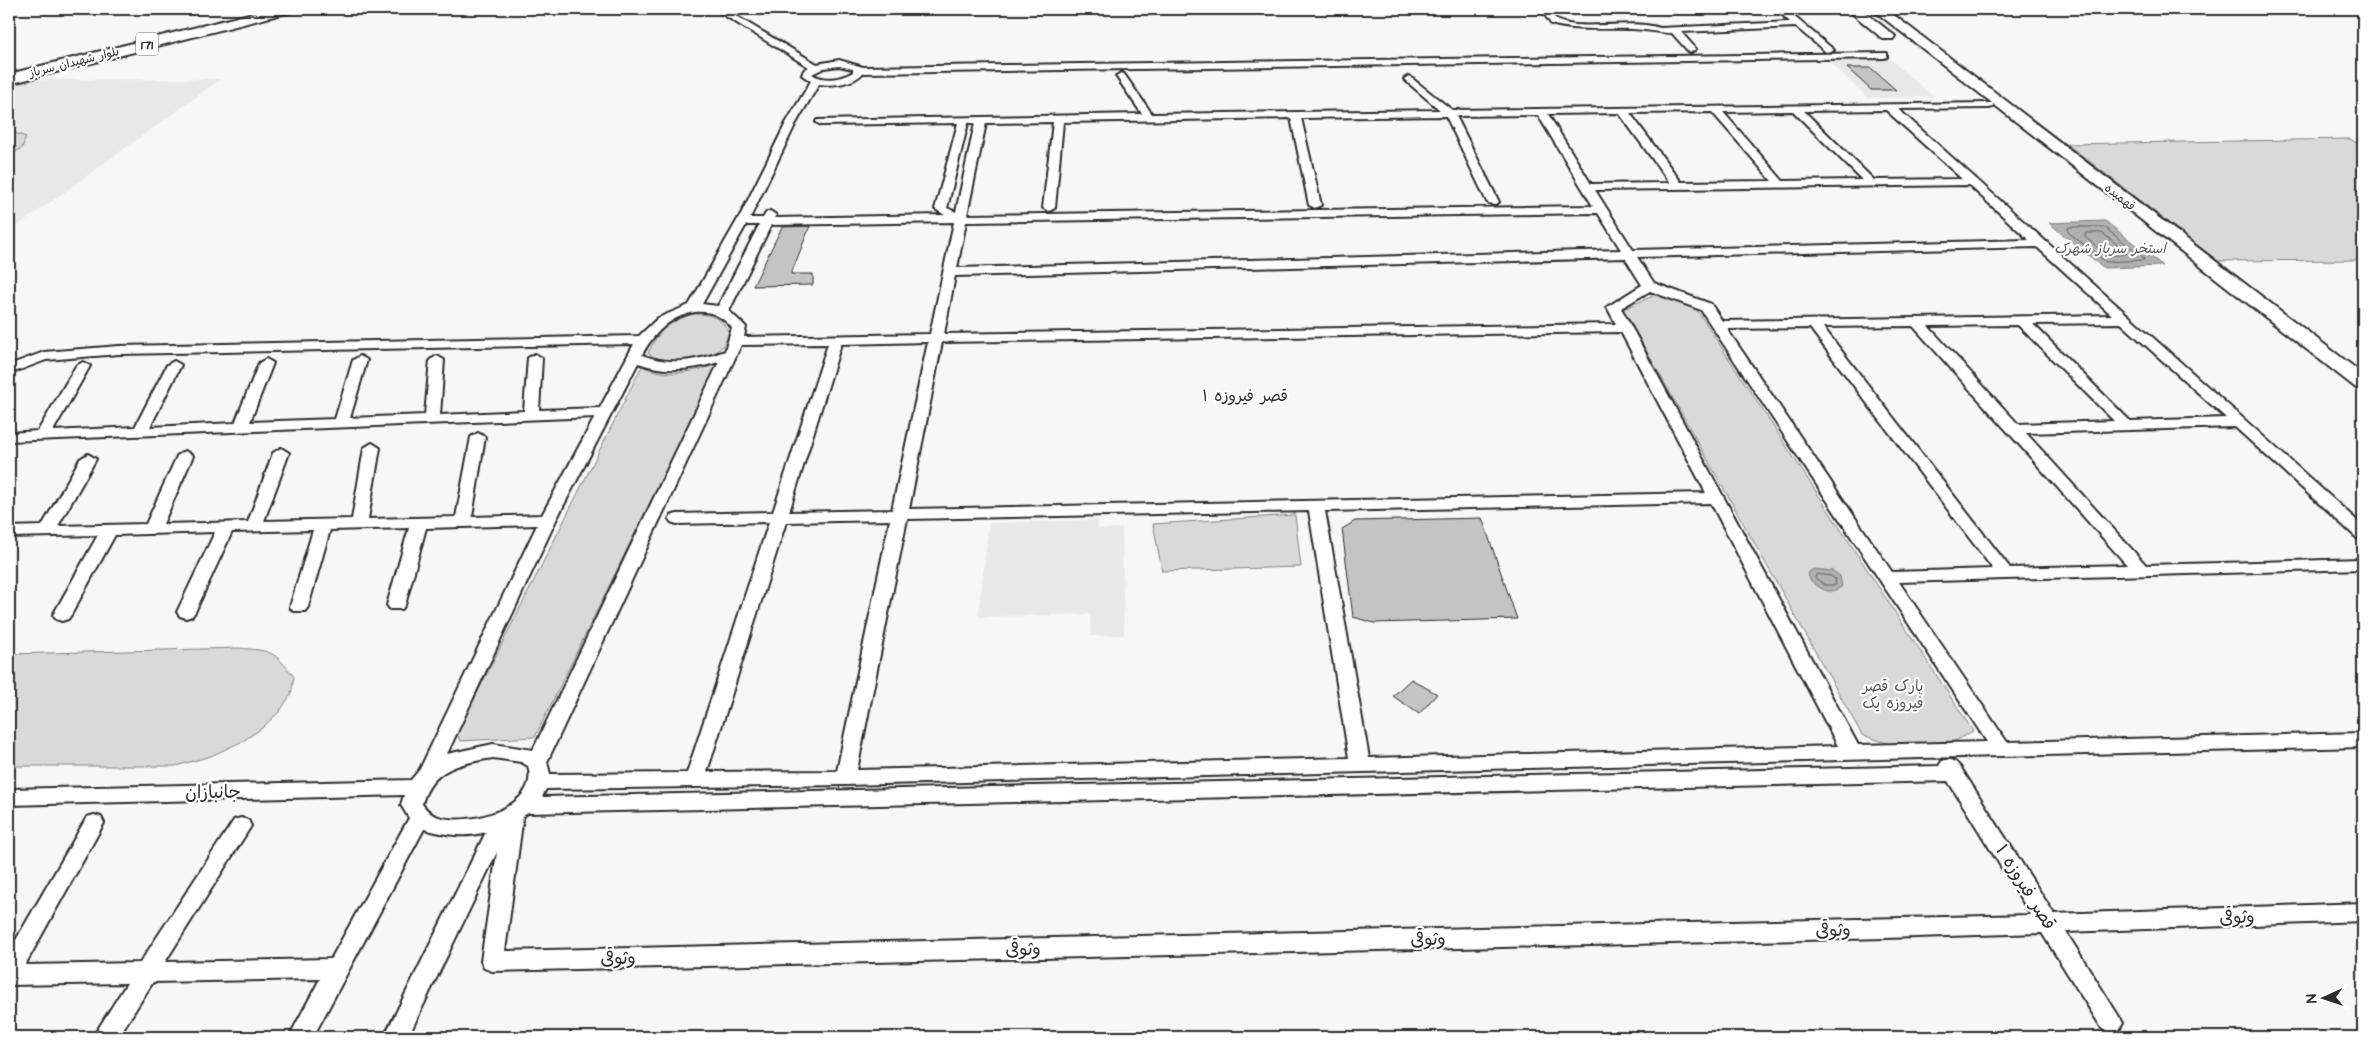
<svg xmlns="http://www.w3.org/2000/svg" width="2372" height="1046" font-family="'Architects Daughter','Playpen Sans Arabic',sans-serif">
	<rect width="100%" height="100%" fill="#f7f7f7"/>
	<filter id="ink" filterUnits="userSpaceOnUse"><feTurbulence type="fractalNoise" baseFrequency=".02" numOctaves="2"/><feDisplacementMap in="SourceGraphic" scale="10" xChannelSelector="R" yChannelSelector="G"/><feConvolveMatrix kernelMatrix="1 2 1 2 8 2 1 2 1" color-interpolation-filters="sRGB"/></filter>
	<g filter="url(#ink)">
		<g fill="#e8e8e8">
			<path d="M1888,58l46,39 -66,1 -42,-39z"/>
			<path d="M221,79l-212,153v-147l17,-5z"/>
			<path d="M1097,520l1,9 24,-1 2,107 -33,1 -1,-22 -112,3 11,-94z"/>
		</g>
		<g fill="#d9d9d9" stroke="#828282">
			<path d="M9,131l17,6 -4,11 -13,8z"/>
			<path d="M2350,139l13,8v113l-145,1 -151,-117z"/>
			<path d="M1655,295l42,15 276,421 -45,25 -66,-21 -239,-426z"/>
			<path d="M693,314c17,0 28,3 36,18l-5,13 -11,10 -21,5 -19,1 -15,-1 -10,-7c11,-23 20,-31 45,-39z"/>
			<path d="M718,364l-183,373 -75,4 -3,-8 185,-367c24,12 51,6 76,-2z"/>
			<path d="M1295,515l6,52 -139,4 -9,-47z"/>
			<path d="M239,648c32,3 35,2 55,29l-3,17 -11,17 -18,17 -19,13 -32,15 -35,10h-167v-112z"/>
		</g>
		<g fill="#b0b0b0" stroke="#7b7b7b">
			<path d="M2105,221l58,45 -59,2 -55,-45z"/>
			<path d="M1813,569l20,2 7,5 2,10c-11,11 -23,2 -32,-6l-2,-7z"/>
		</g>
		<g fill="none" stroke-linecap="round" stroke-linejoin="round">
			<g stroke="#606060" stroke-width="1">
				<path d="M2069,227h35l39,30 1,3 -38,2 -38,-30z"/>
				<path d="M2086,233h16l24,18v3l-18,2 -23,-19z"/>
				<path d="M1817,574l14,2 4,3 1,6h-11l-10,-7z"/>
			</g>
		</g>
		<g fill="#c4c4c4" stroke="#2b2b2b">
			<path d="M1847,68h24l25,22h-25z"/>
			<path d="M810,226l-19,48h22v11l-60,1 29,-59z"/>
			<path d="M1482,518l35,101 -143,4 -21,-6 -11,-88 13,-8z"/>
			<path d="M1411,679l26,15 -18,20 -26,-18z"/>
		</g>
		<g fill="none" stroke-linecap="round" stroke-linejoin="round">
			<g stroke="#2b2b2b" stroke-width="4">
				<g id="street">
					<path d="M714,9h10l93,55 22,-4 24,7 1024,-14v4l-3,1 -1021,15c-10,11 -30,13 -44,11l-23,39 -46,95h13l3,-5 4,-2 6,4 -2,3 171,-3 -10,-6 23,-86 -137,2 -5,-3 1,-2 325,-6 -26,-38 5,-3 3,1 28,40 288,-4 -34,-29 -2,-2 5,-3 43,34 541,-7v4l-4,1 -91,1 465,417v13l-6,-1 -122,-111 -209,6 120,132 217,-6v10l-464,13 108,160 356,-9v14l-1518,38 -299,4 -4,8 1397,-31 3,-5c10,-3 13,0 19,7l93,146 309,-11v18l-297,11 57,91 -4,7 -8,3 -8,-3 -61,-97 -157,5 -1393,33 -8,-3 -3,-7 16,-109 -89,185h-24l102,-205c-21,6 -41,3 -62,-3l-111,208h-24l31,-58 -167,3 -35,55h-25l34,-54 -118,2v-33l78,-135 7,-2 7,2 3,6 -79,142 115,-2 94,-143 7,-2 7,2 3,6 -86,136 166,-3 78,-141 -8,-13 3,-10 -395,10v-16l402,-9 9,-11 117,-244 -111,3 -21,77 -3,4h-12l-3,-4 22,-77 -79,2 -22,77 -3,4h-12l-3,-4 23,-77 -81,2 -37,80 -3,4 -6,2 -6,-2 -3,-4 38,-80 -100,3 -44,80 -3,4 -6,2 -6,-2 -3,-4 45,-80 -89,2v-10l33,-1 38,-67 8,-5 8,5 -38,67 88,-2 31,-68 8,-5 8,5 -30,68 85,-2 25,-69 8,-5 8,5 -25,68 88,-2 12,-71 8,-5 8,5 -12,71 88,-2 15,-80 7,-4 7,4 -13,80 70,-2 53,-98 -586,24v-8l29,-2 38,-65 7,-4 7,4 -37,65 82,-4 32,-62 7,-4 7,4 -31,62 85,-4 24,-60 7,-4 7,4 -23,59 85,-3 18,-59 7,-4 7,4 -17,58 75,-3 5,-55 7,-4 7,4 -4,55 84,-4 4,-53 7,-4 7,4 -3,52 61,-2 34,-64 -515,10 -73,6 -37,14v-9l35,-13 75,-6 520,-10 19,-18 31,-13 53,-93 44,-89 25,-42 -9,-6 2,-5 5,-3zM839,66l14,3v3c-12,7 -29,10 -41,2l12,-6zM1886,110l76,69 -88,1 -70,-69zM1793,111l69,69 -79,1 -60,-69zM1712,112l60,69 -91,1 -51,-69zM1619,113l51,70 -79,1 -43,-70zM1538,115l55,91 -626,9 19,-92 67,-1 -10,86 6,3 6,-3 8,-86 228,-4 18,87 6,3 6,-3 -20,-87 145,-2 41,86 6,3 6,-3 -43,-86zM968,123h7l-19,89 -9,-4zM1969,185l60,55 -396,10 -38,-60zM1598,213l23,37 -664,18 9,-46zM954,222l-24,112 -186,3 2,-10 -17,-16 42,-86zM746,225h13l-41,81 -16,-2zM2037,247l75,68 -390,6 -11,-17 -57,-21 -17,-26zM1625,258l17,27 -35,22 9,17 -672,10 11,-58zM1650,291l51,19 286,432 -129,3 -237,-437zM695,312c16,-1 26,3 37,16l-7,23c-28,10 -55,15 -83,4 11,-21 28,-39 53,-43zM2121,323l105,95 -96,3 -97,-97zM2018,325l96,96 -96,3 -90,-98zM1913,326l214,239 -117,3 -187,-241zM1810,328l183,241 -101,3 -165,-243zM1621,332l85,161 -797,16 33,-167zM928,342l-36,168 -103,2 52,-168zM828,344l-55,168 -96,2 -6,2 -2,3 2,3 6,2 92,-2 -82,251 -137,1 -3,-12 194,-417zM719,362l-186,388 -40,-6 -46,10 109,-234 82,-157c27,10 54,7 81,-1zM1711,503l127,243 -469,12 -44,-247zM1309,511l40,247 -492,12 50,-251zM890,520l-53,251 -130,1 79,-250zM493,758l28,4 7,4c13,42 -62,62 -92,50 -6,-2 -10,-7 -14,-12 9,-35 38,-41 71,-46zM1948,781l83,134 -1526,36 18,-135 5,-3z"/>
					<path d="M1541,9h8c3,4 6,10 10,12 24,11 71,-3 101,7l130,-6 -14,-13h9l49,41 -8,2 -30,-25 -115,5 15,17 -5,3 -3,-1 -16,-18c-11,0 -17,-2 -27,-3 -33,-4 -62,3 -94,-6z"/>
				</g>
			</g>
			<g stroke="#2b2b2b" stroke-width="4">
				<g id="secondary">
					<path d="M1847,9h14l34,27 -2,3h-10z"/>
					<path d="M1872,9h14l477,365v16l-7,-2z"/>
				</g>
			</g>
			<g stroke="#2b2b2b" stroke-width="4">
				<path id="primary" d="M269,9h23l-2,3 -281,72v-10z"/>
			</g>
			<use href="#street" fill="#fff" fill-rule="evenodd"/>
			<use href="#secondary" fill="#fff" fill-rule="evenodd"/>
			<use href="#primary" fill="#fff" fill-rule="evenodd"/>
		</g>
	</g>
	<g text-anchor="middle" stroke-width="4.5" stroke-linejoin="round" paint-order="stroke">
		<g font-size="12" fill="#2b2b2b" stroke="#fff">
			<text transform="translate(74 62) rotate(-14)" y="4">بلوار شهیدان سرباز</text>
			<text transform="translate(2120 197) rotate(38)" y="4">فهمیده</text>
		</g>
		<rect fill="#fff" stroke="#6b6b6b" stroke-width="1" x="136" y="32.5" width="22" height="23" rx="4"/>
		<g font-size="14" font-weight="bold" fill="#2b2b2b">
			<text x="147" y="49">171</text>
		</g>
		<g font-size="14" font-style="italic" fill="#5a5a5a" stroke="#fff">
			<text x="2110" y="253">استخر سرباز شهرک</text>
		</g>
		<g font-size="15" fill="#565656" stroke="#fff">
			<text x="1893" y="691">پارک قصر<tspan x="1893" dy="17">فیروزه یک</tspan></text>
		</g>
		<g font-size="16" fill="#2b2b2b" stroke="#fff">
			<text x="1245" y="401">قصر فیروزه ۱</text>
		</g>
		<g font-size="18" fill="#2b2b2b" stroke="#fff">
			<text transform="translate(213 792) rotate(-1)" y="6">جانبازان</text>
			<text transform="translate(2026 887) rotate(58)" y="6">قصر فیروزه ۱</text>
			<text transform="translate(2237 917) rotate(-2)" y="6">وثوقی</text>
			<text transform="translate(1833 930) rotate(-1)" y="6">وثوقی</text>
			<text transform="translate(1428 939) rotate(-1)" y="6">وثوقی</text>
			<text transform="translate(1023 949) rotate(-1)" y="6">وثوقی</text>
			<text transform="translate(618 958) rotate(-1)" y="6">وثوقی</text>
		</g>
	</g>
	<rect width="2372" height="1046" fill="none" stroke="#fff" stroke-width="30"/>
	<rect x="15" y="15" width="2342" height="1016" fill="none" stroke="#2b2b2b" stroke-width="2" filter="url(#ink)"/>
	<g transform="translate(2324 998) rotate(267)" stroke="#ffffff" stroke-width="4" paint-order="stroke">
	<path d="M0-4L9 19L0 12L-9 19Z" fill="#2b2b2b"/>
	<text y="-8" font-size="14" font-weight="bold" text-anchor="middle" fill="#2b2b2b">N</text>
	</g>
</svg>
